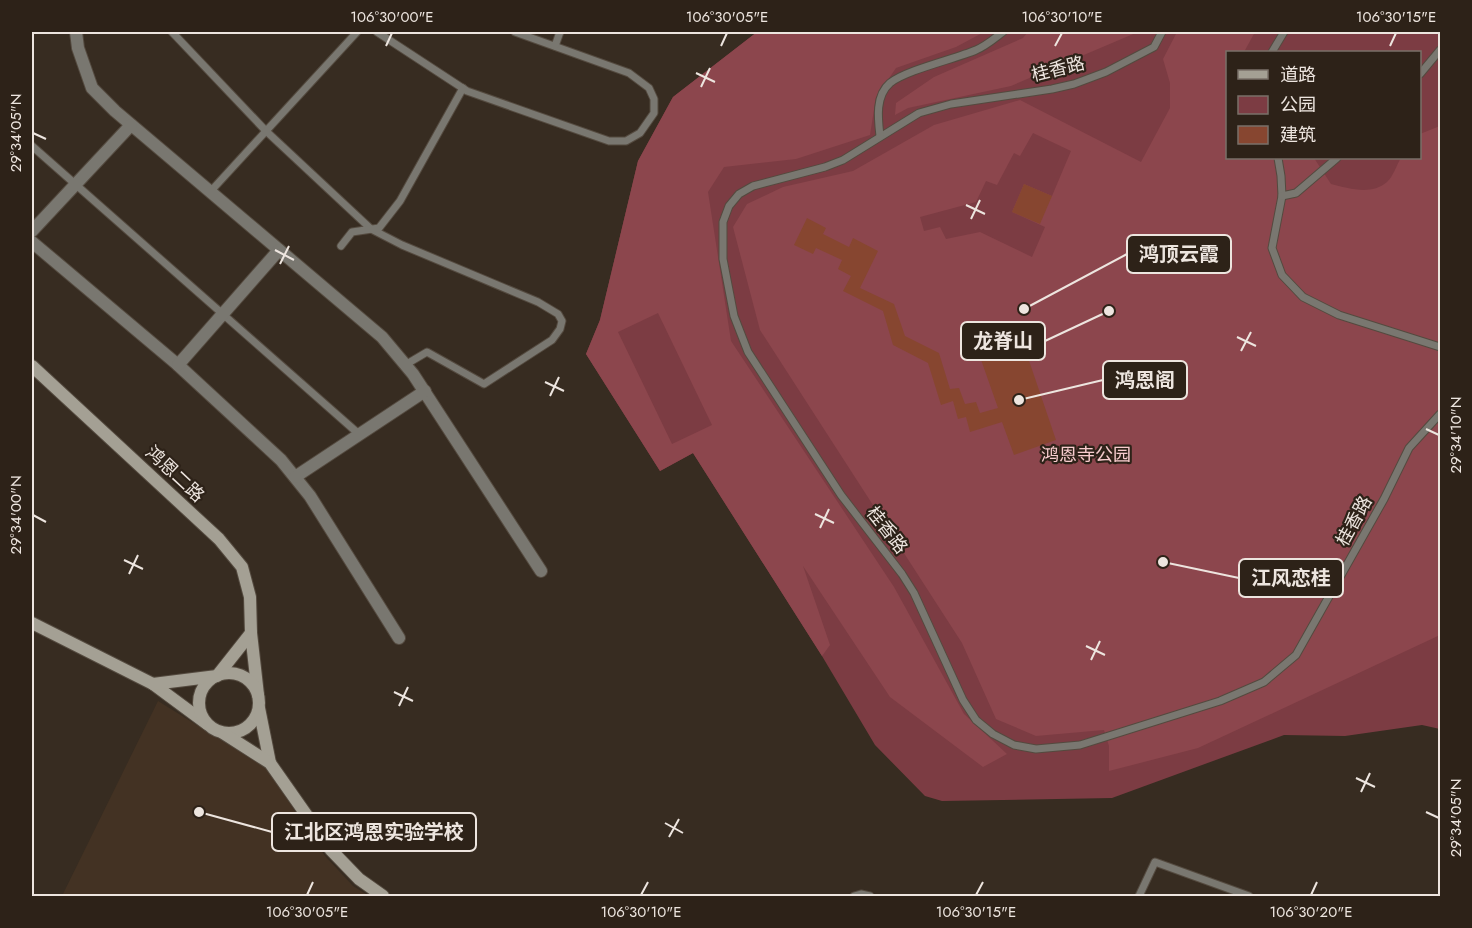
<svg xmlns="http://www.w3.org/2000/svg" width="1472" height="928" font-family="Jost,'Noto Sans SC',sans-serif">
	<rect width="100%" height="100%" fill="#372c21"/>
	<path fill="#433223" d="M158,701l108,67 59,88 28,30 16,10h-307z"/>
	<path fill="#7c3c43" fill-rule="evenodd" d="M757,32h683v697l-18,-4 -77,11 -61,-1 -172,63 -170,3 -17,-5 -50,-51 -53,-89 -129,-203 -33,18 -74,-117 14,-34 38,-159 35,-64zM1228,52h192v106h-192z"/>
	<g fill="#8c464d" fill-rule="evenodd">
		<path d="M757,32h227l-28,15 -60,21 -20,29 -6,38 -74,24 -72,8 -16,25 23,149 163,246 70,127 43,40 -24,13 -93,-70 -87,-131 27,79 -8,11 -129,-203 -33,18 -74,-117 14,-34 38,-159 35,-64zM658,313l54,112 -40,19 -54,-112z"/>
		<path d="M1028,32h110l-127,54 -103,22 -13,7 1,-12 38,-26 89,-39z"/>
		<path d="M1177,32h78l-11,20h-16v106h86l17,26c17,4 40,12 56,-2 6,-5 10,-18 14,-24h19v-24l20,-8v509l-242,113 -89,23v-25l-5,-16 -68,6 -40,-17 -34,-76 -202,-313 -27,-103 14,-23 36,-17 70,-16 81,-46 86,-25 121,62 29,-54v-25l-7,-24zM1033,133l38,18 -19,45 -28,-12 -12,28 33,15 -13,30 -52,-25 -34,7 -6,-12 -16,4 -4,-14 56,-15 10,-21 11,4 17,-32 6,3z"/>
	</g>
	<g fill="#874630">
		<path d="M1024,184l28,12 -12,28 -28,-12z"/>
		<path d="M807,218l19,10 -3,6 26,13 4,-9 25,13 -18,37 34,16 11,32 34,17 11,36 9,-1 6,16 11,-2 4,11 18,-5 -19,-54 43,-14 34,100 -42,15 -12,-33 -32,10 -4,-15 -8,2 -5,-18 -12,4 -13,-42 -35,-18 -10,-34 -40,-20 8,-15 -13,-7 4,-9 -26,-12 -3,6 -19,-9z"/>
	</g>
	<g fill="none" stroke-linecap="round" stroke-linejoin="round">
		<g stroke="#544a3f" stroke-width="9">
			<g id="lane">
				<path d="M172,32l94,99 105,98 31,16 136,57 20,12 4,7 -2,8 -8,11 -68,44 -57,-32 -22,13"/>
				<path d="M377,32l90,59 142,50h17l14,-8 14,-20v-14l-5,-11 -20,-15 -114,-41"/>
				<path d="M1162,32l-8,15 -48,25 -32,12 -22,5 -101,15 -32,9 -76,47 -18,7 -72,19 -14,8 -10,12 -6,16v37l11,57 14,36 93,143 61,79 12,19 49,107 13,20 17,14 21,11 22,4 44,-4 140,-44 44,-19 32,-27 88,-156 25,-51 31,-34"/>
				<path d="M555,46l5,-14"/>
				<path d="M1272,52l12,-20"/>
				<path d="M1420,74l20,-24"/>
				<path d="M880,136c-2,-17 -5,-40 10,-53 16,-13 65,-24 86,-33 10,-4 19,-12 27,-18"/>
				<path d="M32,146l328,289"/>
				<path d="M1278,158l3,18 1,20 -10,52 10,27 21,22 36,18 101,32"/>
				<path d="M210,192l147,-160"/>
				<path d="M1282,196l14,-3 41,-35"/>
				<path d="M341,246l11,-14 27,-4 21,-27 63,-113"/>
				<path d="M854,896l7,-2 9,2"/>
				<path d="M1139,896l16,-34 94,34"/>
			</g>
		</g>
		<g stroke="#544a3f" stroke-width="14">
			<g id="street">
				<path d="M76,32l2,16 14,40 23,23 267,226 31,37 128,197"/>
				<path d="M32,231l99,-106"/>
				<path d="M32,242l146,123 103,95 29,36 89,142"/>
				<path d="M178,365l101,-115"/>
				<path d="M295,477l130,-86"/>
			</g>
		</g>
		<g stroke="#544a3f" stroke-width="14">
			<g id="secondary">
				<path d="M32,366l187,173 23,28 8,30 1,36 7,62"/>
				<path d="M32,623l121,61 54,40"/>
				<circle cx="229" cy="703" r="30"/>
				<path d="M153,684l64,-8 34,-43"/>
				<path d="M259,708l11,55"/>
				<path d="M223,733l47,30 61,87 28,29 24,17"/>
			</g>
		</g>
		<use href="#lane" stroke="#797770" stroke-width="7"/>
		<use href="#street" stroke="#797770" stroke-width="12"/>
		<use href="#secondary" stroke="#a4a094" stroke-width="12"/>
	</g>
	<path fill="none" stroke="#ede5df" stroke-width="2" d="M386,46l6,-13M721,46l6,-13M1055,46l7,-13M1390,46l6,-13M696,73l19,9M701,87l9,-19M33,133l13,6M966,205l19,9M971,219l9,-19M275,250l19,10M280,264l9,-18M1237,337l19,9M1241,351l10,-19M545,382l19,9M550,396l9,-19M1426,429l13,6M815,514l19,9M33,515l13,7M820,528l9,-19M124,560l19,9M129,574l9,-19M1086,646l19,9M1091,660l9,-19M394,692l19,9M399,706l9,-19M1356,778l19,9M1361,792l9,-19M1426,812l13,6M665,823l18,10M669,837l10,-18M307,895l6,-13M641,895l7,-13M976,895l7,-13M1311,895l6,-13"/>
	<g text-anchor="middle" stroke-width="4.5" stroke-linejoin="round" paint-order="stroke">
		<g font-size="18" fill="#ede5df" stroke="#2d2218">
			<text transform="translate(1058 69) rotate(-14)" y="6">桂香路</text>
			<text transform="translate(175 474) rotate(43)" y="6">鸿恩二路</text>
			<text transform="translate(1354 521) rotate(-61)" y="6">桂香路</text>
			<text transform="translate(887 530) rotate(52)" y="6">桂香路</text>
		</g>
		<g font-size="18" fill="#f8ccce" stroke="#2d2218">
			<text x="1086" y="461">鸿恩寺公园</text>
		</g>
	</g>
	<path fill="none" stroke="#ede5df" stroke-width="2" d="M1024 309L1127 254M1109 311L1045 341M1019 400L1103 380M1163 562L1239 578M199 812L272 832"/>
	<g fill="#ede5df" stroke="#2d2218" stroke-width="2">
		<circle cx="1024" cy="309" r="6"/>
		<circle cx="1109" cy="311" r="6"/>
		<circle cx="1019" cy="400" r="6"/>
		<circle cx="1163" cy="562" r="6"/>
		<circle cx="199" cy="812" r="6"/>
	</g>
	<g fill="#2d2218" stroke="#ede5df" stroke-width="2">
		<rect x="1127" y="235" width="104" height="38" rx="6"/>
		<rect x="961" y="322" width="84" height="38" rx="6"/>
		<rect x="1103" y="361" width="84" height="38" rx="6"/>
		<rect x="1239" y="559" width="104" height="38" rx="6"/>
		<rect x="272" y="813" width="204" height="38" rx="6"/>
	</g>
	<g font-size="20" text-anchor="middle" font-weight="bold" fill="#ede5df">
		<text x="1179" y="261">鸿顶云霞</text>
		<text x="1003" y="348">龙脊山</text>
		<text x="1145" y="387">鸿恩阁</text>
		<text x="1291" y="585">江风恋桂</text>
		<text x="374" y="839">江北区鸿恩实验学校</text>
	</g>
	<rect width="1472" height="928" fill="none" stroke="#2d2218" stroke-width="66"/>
	<rect x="1226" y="51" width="195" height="108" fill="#2d2218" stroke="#7a7068" stroke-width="1.5"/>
	<rect x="1238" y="70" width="30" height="9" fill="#a4a094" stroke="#7a7068" stroke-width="1.5"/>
	<text x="1280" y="81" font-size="18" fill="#ede5df">道路</text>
	<rect x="1238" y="96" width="30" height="18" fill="#7c3c43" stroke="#7a7068" stroke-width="1.5"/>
	<text x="1280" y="111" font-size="18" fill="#ede5df">公园</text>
	<rect x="1238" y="126" width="30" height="18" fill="#874630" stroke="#7a7068" stroke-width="1.5"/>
	<text x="1280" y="141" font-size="18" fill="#ede5df">建筑</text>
	<rect x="33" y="33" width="1406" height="862" fill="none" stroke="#ede5df" stroke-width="2"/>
	<g font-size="15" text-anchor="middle" fill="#ede5df">
		<text x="392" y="22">106°30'00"E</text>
		<text x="727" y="22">106°30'05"E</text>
		<text x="1062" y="22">106°30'10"E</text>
		<text x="1396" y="22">106°30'15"E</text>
		<text transform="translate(16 133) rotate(-90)" y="5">29°34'05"N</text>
		<text transform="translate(1456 435) rotate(-90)" y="5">29°34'10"N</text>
		<text transform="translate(16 515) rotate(-90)" y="5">29°34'00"N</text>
		<text transform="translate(1456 818) rotate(-90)" y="5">29°34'05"N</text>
		<text x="307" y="917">106°30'05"E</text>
		<text x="641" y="917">106°30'10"E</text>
		<text x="976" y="917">106°30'15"E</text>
		<text x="1311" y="917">106°30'20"E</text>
	</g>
</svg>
